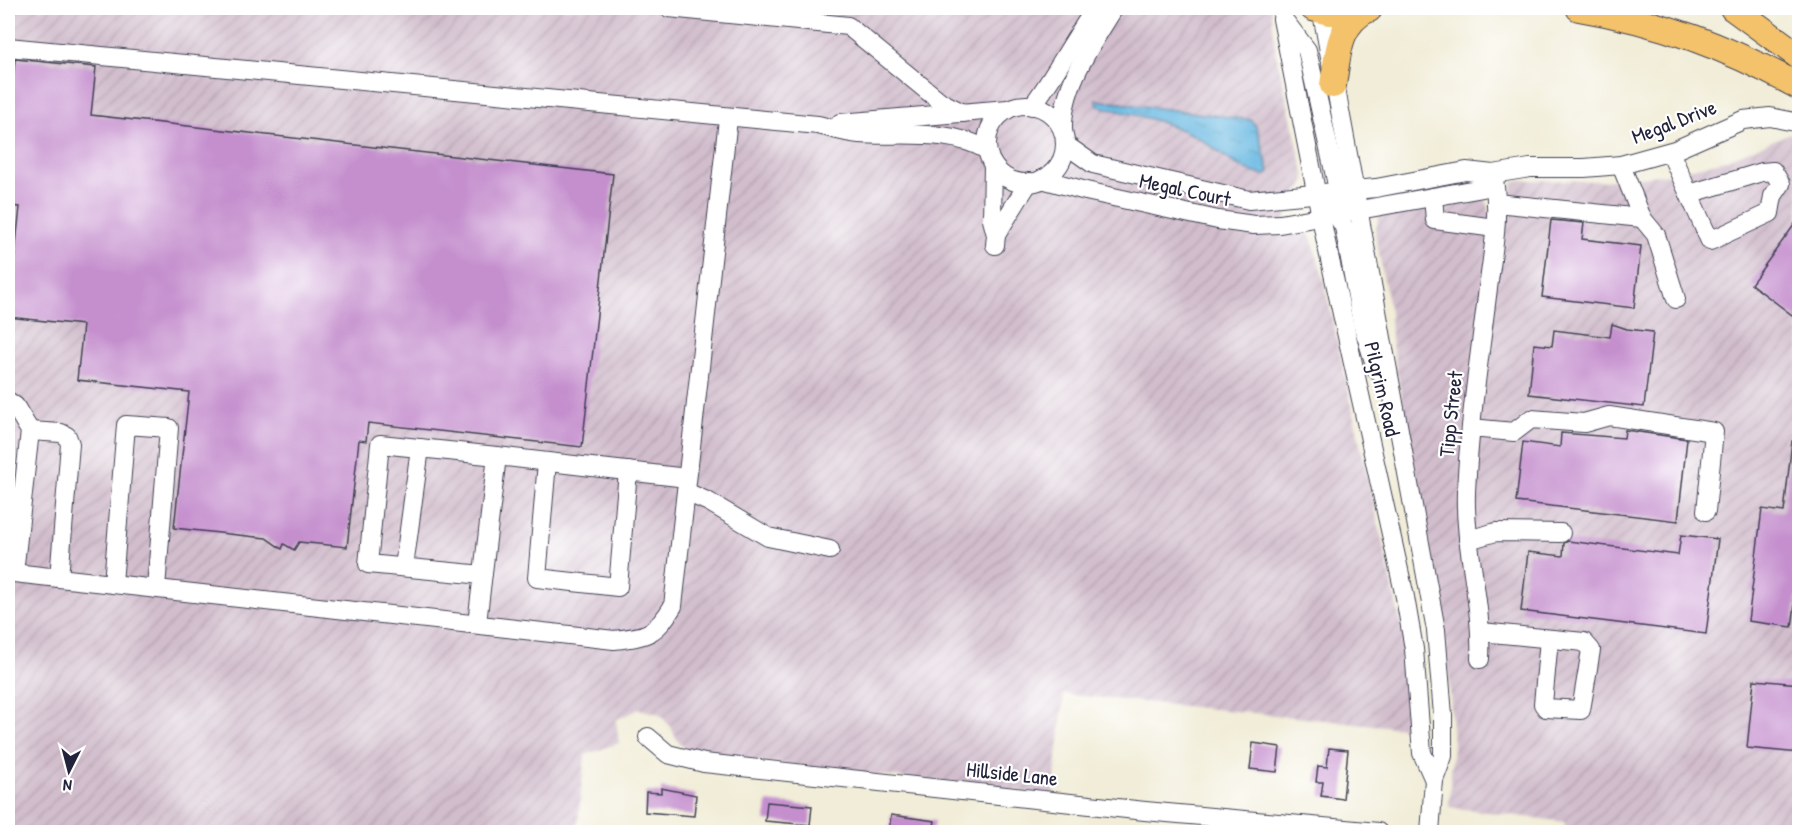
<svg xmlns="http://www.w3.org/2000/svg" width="1807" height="840" font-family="'Patrick Hand',sans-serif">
	<defs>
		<pattern id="industrial-furrows" width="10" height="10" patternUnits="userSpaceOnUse" patternTransform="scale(1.5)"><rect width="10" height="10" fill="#d1bdcc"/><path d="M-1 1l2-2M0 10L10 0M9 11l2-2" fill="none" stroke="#b3a2b0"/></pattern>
		<pattern id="water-ripples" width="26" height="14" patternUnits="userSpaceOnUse" patternTransform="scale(1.5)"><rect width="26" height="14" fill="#66b8e1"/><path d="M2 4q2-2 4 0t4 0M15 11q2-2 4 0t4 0" fill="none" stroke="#5495b8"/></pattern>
	</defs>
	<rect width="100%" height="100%" fill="#fff"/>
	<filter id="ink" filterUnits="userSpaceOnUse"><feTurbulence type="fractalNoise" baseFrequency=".0167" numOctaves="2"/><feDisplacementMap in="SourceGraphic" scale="12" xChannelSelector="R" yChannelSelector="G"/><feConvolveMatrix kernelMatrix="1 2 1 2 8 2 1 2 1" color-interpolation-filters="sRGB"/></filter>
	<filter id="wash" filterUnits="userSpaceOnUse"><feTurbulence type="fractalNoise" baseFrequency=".008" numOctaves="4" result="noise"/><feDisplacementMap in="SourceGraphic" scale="24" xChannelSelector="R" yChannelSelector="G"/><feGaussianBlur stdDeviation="1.35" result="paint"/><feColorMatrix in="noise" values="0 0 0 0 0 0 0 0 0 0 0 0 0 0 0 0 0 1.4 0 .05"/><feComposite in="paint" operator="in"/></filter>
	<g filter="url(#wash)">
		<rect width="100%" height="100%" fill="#f1edd8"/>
		<g fill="url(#industrial-furrows)">
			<path d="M8,8h1263l5,45 29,124 -2,10 -18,18 2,19 18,5 6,9 10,31 85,379 8,81 -350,-35 -11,101 -349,-40 -16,-5 -9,-7 -9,-17 -11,-12 -20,-5 -23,11 3,23 -34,12 -8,77h-569z"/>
			<path d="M1791,133l8,2v697h-235l1,-10 -116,-15 4,-63 -4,-68 -10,-79 -48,-258 -1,-27 -15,-79 5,-23 96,-16 9,5 3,6 13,51 12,-73 7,-3 83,1 65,-7 57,-14z"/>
		</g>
		<path fill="url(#water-ripples)" stroke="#446d8e" stroke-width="1.5" d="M1096,100l155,20 6,8 12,43 -3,4c-28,-1 -50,-29 -73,-40 -30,-15 -63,-21 -95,-29z"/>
		<g id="blocks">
			<g fill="#c58fce">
				<path d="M15,59l81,8 -5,48 522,59 -31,273 -214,-24 -2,18 -7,-1 -12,107 -48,-5 -5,8 -10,-6 -2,5 -16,-11 -92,-10 15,-136 -112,-12 6,-55 -75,-8 12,-110 -12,-1v-121h4z"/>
				<path d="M1800,217v104l-49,-37z"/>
				<path d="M1551,220l33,3 -2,16 59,7 -7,62 -92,-11z"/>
				<path d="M1612,324l15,5 26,3 -9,75 -115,-13 5,-50 18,2 2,-16 56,7z"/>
				<path d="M1625,430l62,9 -9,82 -162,-19 7,-60 37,5 1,-14 63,5z"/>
				<path d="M1792,441l8,1v155h-4l-4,30 -44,-6 14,-112 22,3z"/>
				<path d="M1681,535l37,4 -12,95 -185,-23 7,-59 35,4 1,-13 4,-2 110,14z"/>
				<path d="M1754,680l46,4v69l-53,-5z"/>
				<path d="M1253,743l27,4 -3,25 -27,-3z"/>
				<path d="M1329,748l19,2 -5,49 -22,-3 2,-14h-7l2,-16 9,1z"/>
				<path d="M661,788l35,7 -2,21 -49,-4 1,-20 15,1z"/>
				<path d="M767,802l45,4 -2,19 -45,-4z"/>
				<path d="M891,815l44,6 -2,11h-44z"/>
			</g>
		</g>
	</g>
	<g filter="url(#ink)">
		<use href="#blocks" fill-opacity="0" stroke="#414053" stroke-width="1.5"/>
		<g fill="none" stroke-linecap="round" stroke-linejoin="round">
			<g stroke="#414053" stroke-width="20">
				<g id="minor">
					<path d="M669,8l179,18 93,76 22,11"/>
					<path d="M1284,8l-2,11 44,223 79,355 9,52 8,104 12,27"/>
					<path d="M1321,8l115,622 7,85v41l-9,24 -4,52"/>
					<path d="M1284,20l23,30 30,135 10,14"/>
					<path d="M8,47l810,78c13,3 27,8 41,9 41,3 91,-6 128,16"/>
					<circle cx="1026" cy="144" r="39"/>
					<path d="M1032,106c24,-31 41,-67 64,-98"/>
					<path d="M840,123l168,-14"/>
					<path d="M1063,129c-1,-44 29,-85 51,-121"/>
					<path d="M1066,145l27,19 156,36 127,-12 90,-17 27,3 37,-6h54l37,-3 54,-15 68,-30 27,-3 30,6"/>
					<path d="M1670,152l40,89 60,-28 3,-17 8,-12 -8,-13 -11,1 -73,22"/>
					<path d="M993,165l-1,55 4,15 -1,10"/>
					<path d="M1621,165l21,53 14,17 20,64"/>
					<path d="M1042,179l44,12 132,29 36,5 26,-1 203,-36 10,-14"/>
					<path d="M1433,197l2,23 60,8"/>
					<path d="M1496,203l146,15"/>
					<path d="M1331,206l13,21 18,96 15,48"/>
					<path d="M996,235l33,-53"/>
					<path d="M8,401l7,5 15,25 -16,142 600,67c34,-4 41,-5 59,-34l55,-487"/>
					<path d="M1471,428l43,4 17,-13 53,4 25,-7 105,16 -8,79"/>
					<path d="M30,431l31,2 6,3 3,8 -11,134"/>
					<path d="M497,456l190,22"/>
					<path d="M547,462l-10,116 81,9 10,-116"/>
					<path d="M686,492l23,10 59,35 62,13"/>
					<path d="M1468,540l28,-8 65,1"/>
					<path d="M404,567l16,-119"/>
					<path d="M113,583l13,-158 43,3 -13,160"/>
					<path d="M477,623l20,-167 -117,-12 -12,120 115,11"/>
					<path d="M1481,632l103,10 7,8 -10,60 -35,-2 -3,-4 6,-65"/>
					<path d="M1480,659c3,-57 -16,-110 -14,-167 3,-66 13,-131 21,-196 5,-40 14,-82 6,-122"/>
					<path d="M648,737l20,17 36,9 441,48 233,21"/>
				</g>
			</g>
			<g stroke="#414053" stroke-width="28">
				<g id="highway">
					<path d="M1313,8l17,4 39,-3"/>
					<path d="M1579,8c82,14 148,39 221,79"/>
					<path d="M1733,8l67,49"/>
					<path d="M1333,85c5,-30 4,-61 35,-76"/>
				</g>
			</g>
			<use href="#minor" stroke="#fff" stroke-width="18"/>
			<use href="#highway" stroke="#f3c26a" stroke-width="26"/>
		</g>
	</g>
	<g text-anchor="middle" stroke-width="4.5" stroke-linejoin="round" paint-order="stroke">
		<g font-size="21" fill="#22223b" stroke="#fff">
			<text transform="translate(1674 122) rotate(-21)" y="7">Megal Drive</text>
			<text transform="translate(1185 190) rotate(12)" y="7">Megal Court</text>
			<text transform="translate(1382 389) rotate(77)" y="7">Pilgrim Road</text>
			<text transform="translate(1451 414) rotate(-84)" y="7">Tipp Street</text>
			<text transform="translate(1012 774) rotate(6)" y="7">Hillside Lane</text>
		</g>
	</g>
	<rect width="1807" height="840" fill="none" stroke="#fff" stroke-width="30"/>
	<g transform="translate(69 771) rotate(186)" stroke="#ffffff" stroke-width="4.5" paint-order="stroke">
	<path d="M0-4.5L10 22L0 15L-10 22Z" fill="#22223b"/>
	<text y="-9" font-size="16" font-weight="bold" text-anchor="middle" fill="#22223b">N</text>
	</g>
</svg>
